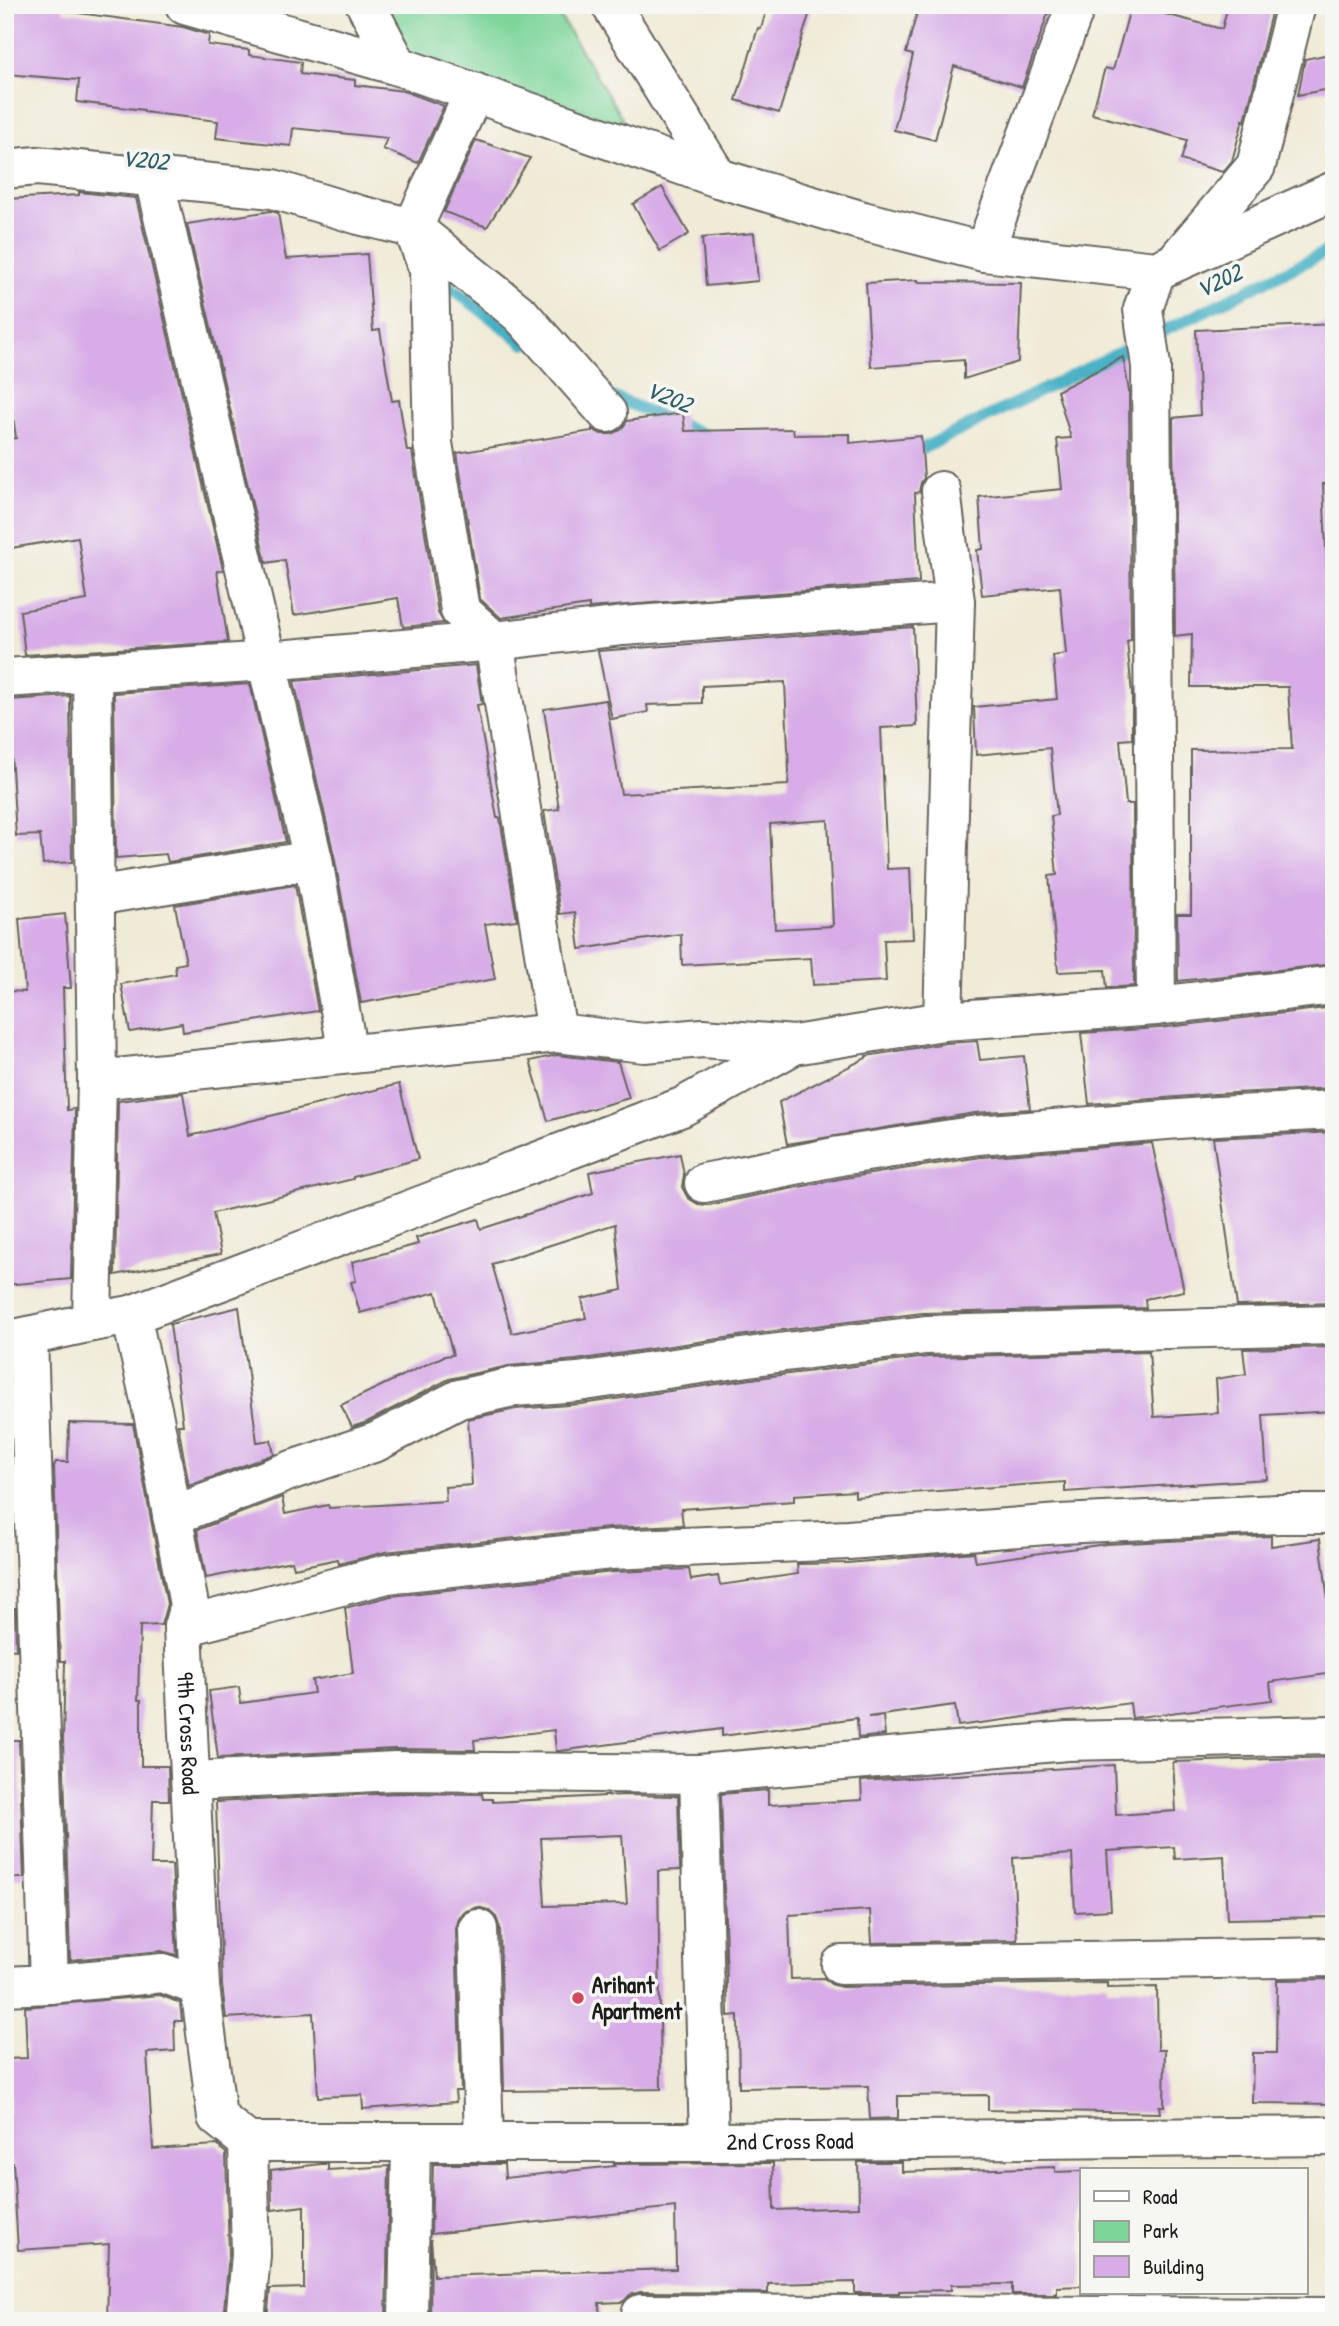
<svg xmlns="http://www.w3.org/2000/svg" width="1339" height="2326" font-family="'Patrick Hand',sans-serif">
	<rect width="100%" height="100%" fill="#f6f6f2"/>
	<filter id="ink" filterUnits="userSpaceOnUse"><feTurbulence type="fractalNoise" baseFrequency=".0143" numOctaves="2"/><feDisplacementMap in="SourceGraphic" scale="14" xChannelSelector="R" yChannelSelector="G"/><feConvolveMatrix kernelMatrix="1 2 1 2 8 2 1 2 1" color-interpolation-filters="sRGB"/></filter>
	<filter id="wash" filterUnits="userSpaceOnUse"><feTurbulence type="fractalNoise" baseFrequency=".00686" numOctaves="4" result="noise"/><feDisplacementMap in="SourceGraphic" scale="28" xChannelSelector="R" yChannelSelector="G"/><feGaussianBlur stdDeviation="1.57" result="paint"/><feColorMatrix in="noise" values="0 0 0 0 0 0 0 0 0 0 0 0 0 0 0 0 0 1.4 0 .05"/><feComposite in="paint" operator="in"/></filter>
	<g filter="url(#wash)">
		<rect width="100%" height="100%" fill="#f0ebd7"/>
		<path fill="#7dd59a" stroke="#4c785b" stroke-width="2" d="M373,5h180l74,121 -217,-67z"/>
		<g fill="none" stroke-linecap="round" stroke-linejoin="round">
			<g stroke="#45afc4" stroke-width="12">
				<path d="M436,276l89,68"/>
				<path d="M608,395l100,41"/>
				<path d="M909,452h6l419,-204"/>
			</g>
		</g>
		<g id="blocks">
			<g fill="#d7ace7" fill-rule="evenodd">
				<path d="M9,5h55l-1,6 120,16 26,8 -1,10 41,5v5l52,7 -1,12 55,6v5l49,6 40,15 -26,57 -35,-14 4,-11 -94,-10 -2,18 -75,-8 2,-17 -74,-9v-2l-67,-8 2,-22 -74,-6z"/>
				<path d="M768,5h44l-33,108 -43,-13 22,-72 3,1z"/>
				<path d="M919,5h132l-29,82 -68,-21 -19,74 -41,-10 19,-75 -7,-2z"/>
				<path d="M1131,5l91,24 6,-24h45l-28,116 -2,-1 -11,41 -9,11 -42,-12 6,-20 -95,-26 13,-46 8,2z"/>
				<path d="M1334,53v35l-36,7 7,-36z"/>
				<path d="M476,140l54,18 -43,69 -43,-15z"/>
				<path d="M662,187l27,47 -29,17 -27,-47z"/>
				<path d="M79,192l57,6 87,372 -6,1 11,71 -203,13 -5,-44 67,-11 -9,-63 -67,11 -6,-37v-72l11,-1 -11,-78v-161l74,-4z"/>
				<path d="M271,211l7,2 8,46 81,-5 6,77 7,-1 12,71 7,-1 8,51h5l26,162 6,10 -41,4 -5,-29 -104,17 -9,-55 -19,3 -79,-339z"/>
				<path d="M754,233l4,48 -52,5 -4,-48z"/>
				<path d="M918,280v2l103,1 -3,79 -54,17v-19l-93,7 -5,-84z"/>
				<path d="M1334,324v159l-11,1 4,86h7v394l-156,17 -1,-67h14v-164l101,-1 -4,-62h-97l1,-53 -17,2 -2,-218 27,-3 -4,-85z"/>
				<path d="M1123,357l6,34 2,249 -4,1 5,53v45l-12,1 6,64h7l1,182 -27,2 -2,-18 -47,2 -9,-96 8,-1 -6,-59 6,-1 -7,-67 -74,7 -2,-48 83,-8 -4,-43 13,-2 -6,-67 -78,8 -5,-45 6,-1 -4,-52 83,-8 -5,-50 14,-1 -14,-47z"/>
				<path d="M683,413l2,18 108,-2 1,6 56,-1v9l71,-7 3,42 -3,5 -2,9 -4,1 4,89 -330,26v-3l-88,13 -21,-19 -23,-146 135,-22v-2l9,5h10l10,-4 6,-9z"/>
				<path d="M913,627l4,99 -36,2 6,141 23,-1 3,71 -29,1 2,41 -73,4 -2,-27 -129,7 -1,-31 -101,15 -5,-37 -15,2 -16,-103 15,-2 -15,-100 62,-9 15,94 167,-9 1,-14 -4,-89 -83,4v17l-55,2 1,7 -36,7 -14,-68zM828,820l5,106 -58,3 -5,-105z"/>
				<path d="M476,665l6,39 -5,1 20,113h3l17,102 -32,4 10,55 -134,24 -27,-148 -40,-174z"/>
				<path d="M250,684l36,158 -118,20 -2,-8 -50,4 -2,-165z"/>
				<path d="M70,696l2,166 -29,2 -3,-29 -24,1 -8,-136z"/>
				<path d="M295,885l23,126 -135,21 -1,-9 -52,9 -9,-48 55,-10 -1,-9 11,-2 -11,-58z"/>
				<path d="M65,914l6,74h-8l4,122 8,-1 -4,170 -66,6v-166h4l-2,-47h4l-2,-62 2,-19 14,1 -6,-73z"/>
				<path d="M1334,1007v81l-119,6 -126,10 -8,-71 78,-5z"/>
				<path d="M977,1041l3,19 44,-4 6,53 -55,4 -188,31 -8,-42 87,-44v-2l80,-13z"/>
				<path d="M557,1055l61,7 11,36 -81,23 -18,-60z"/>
				<path d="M399,1084l19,75 -65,18v2l-140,34 8,41 -106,21 3,-174 65,-8 7,43z"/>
				<path d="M1334,1132v171l-97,3 -24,-168z"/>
				<path d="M1152,1143l32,148 -39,8 1,9 -223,5 -157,19 -190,28 -68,6 -59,13 -82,43 -15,5 -11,-22 103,-49 9,-1 -17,-63 -76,21 -9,-31 5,-1 -4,-19 66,-18 -2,-6 62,-19 3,10 112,-36 -4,-21 91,-18 4,21 -2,12 6,11 10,6 10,1 136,-27 137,-21zM615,1224l7,66 -40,9 4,19 -74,15 -20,-69z"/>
				<path d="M239,1307l18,135 14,-2 3,14 -85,32 -11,-61h5l-13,-101z"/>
				<path d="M1334,1347v64l-71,4 4,64 -202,13v-10l-210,15v-6l-61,4v6l-113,8 2,16 -74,3 -224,24 -46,12 -1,-5 -44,9 -2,-7 -86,17 -9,-48 85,-33 3,17 43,-9 1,3 117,-7 -1,-14 27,-2 -4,-66 48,-10 65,-5 191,-28 156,-19 221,-6 5,66 64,-4 -2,-34 30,-5 -3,-25z"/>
				<path d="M69,1423l64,1 34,180 -6,21 -21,1 -2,74h3v66h27l1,34h-16l-2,65h21l5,90 -16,-4 -91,9 -7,-220 2,-79h-5l-6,-195 2,-4h12z"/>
				<path d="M5,1466h5l2,61 -7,-1z"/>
				<path d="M1271,1536v10l49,-7 14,106v28l-64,9 2,18 -140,18 -2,-15 -172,23 -3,-21 -87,12 15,-1 2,19 -27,3 -1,-20 -135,18v-7l-162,22h-4l-2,-21 -80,10 1,10 -80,-1 -177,9 -9,-67 30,-4 2,16 73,-10 -2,-13 41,-7 -8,-65 46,-12 222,-24 76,-3 2,11 27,-4 2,9 78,-11 -1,-10 50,-1 127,-11 2,10 130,-18z"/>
				<path d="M5,1608h10l1,42 -11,-1z"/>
				<path d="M5,1740h14l5,138h-19z"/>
				<path d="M1333,1757l1,160 -107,2 -3,-63 -49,3 -1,-12 -67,4 4,59 -36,2 -3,-58 -59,4 4,82 -145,3 -2,-33 -81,5 2,64 33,-1 7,6 10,3 266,-4v5l50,-1 1,63h7l-1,56h-5l1,7 -172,-3v-15l-90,1v22l-28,1 -2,-33 -129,2 -1,-73 -10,1 -7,-222 47,-4v15l94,-5 -1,-19 253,-16 2,50 60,-4 -3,-49z"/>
				<path d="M396,1793l86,1 1,5h9l1,3 131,-7 54,1 2,74 -22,1 3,218 -157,2 -4,-163 -4,-11 -8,-7 -10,-3 -12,4 -7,7 -3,11 5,162h-6l1,11 -93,7 -1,-14 -44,2 -5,-84 -87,5 -4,-33 -6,-183zM622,1835l5,69 -82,2 -4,-68z"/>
				<path d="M1334,1979v125l-82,-1 1,-50h23l1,-73z"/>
				<path d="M160,1995l20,8 2,18h-8l1,30 -28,2 6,96 64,-4 9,8 3,101 -6,67h-116l2,-77 -91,6 -5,-88 -8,1v-50l5,-1 -3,-53 20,-1 -2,-51z"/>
				<path d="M858,2162h44v10l153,-5v5l27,-1v115l-25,1v7h-45v-10l-61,1v5l-52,1v2h-44v-11l-87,2v9l-128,-1 -10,3 -7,7 -24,1 1,18h-170l1,-82 3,37 242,-7 -1,-62 -244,27 2,-70h71l1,14 110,-12 -1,-2 159,-1 1,47 85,-3z"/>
				<path d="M321,2164h7v6l61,-4 -3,155h-119l3,-32 34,-1v-82l-32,4 -1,-40z"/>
			</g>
		</g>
	</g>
	<g filter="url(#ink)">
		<use href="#blocks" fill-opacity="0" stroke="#66645d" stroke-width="2"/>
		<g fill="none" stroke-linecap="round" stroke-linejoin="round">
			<g stroke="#66645d" stroke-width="42">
				<g id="minor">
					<path d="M185,5l213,61"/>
					<path d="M366,5l32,61 320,112 145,43 121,31 172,19 178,-80"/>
					<path d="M611,5l107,173"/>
					<path d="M5,169l32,-3 236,23 86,26 54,13 61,-136"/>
					<path d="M154,178l159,682 35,194"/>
					<path d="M984,252l92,-247"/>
					<path d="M1179,257l77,-91 40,-161"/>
					<path d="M941,491l14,111 -12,419"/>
					<path d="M5,678l262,-17 227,-20 129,-15 332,-24"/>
					<path d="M95,896l218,-36"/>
					<path d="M1156,1006l-5,-640 -8,-57 13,-38"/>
					<path d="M557,1033l-63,-392 -34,-31 -27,-167 -4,-173 -16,-42 108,87 86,98"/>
					<path d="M97,1080l460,-47 87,10 59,-5 91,7"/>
					<path d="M704,1183l136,-27 138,-21 239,-19 117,-6"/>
					<path id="s1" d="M131,1315l23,103 35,187 -6,22 17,360 17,130 31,25"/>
					<path d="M92,1322l5,-242 -5,-407"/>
					<path d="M28,1337l21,647"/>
					<path d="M5,1341l87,-19 39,-7 551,-208 112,-62 149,-24 213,-15 178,-21"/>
					<path d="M172,1516l120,-46 84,-28 83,-43 54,-12 65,-5 191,-28 157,-19 408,-10"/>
					<path d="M183,1627l204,-53 224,-24 237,-10 212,-16 219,-10h55"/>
					<path d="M699,1774l10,368"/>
					<path d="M192,1781l204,-10 303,3 368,-33 267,-6"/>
					<path d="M478,1929l6,214"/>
					<path d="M841,1965l493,-8"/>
					<path d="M5,1986l44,-2 114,-11 37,14"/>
					<path id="s2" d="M248,2142h461l625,-6"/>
					<path d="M641,2314l693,3"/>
					<path d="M245,2321l6,-66 -3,-113"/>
					<path d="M408,2321l3,-179"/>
				</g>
			</g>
			<use href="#minor" stroke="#fff" stroke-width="38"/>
		</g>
	</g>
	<circle fill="#d1495b" stroke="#f6f6f2" stroke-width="2.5" cx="578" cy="1998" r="7"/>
	<g text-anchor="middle" stroke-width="7" stroke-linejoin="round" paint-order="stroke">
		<g font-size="23" fill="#1c1c1c" stroke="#f6f6f2">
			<text dy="8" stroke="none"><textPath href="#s1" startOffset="425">9th Cross Road</textPath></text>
			<text dy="8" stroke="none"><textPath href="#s2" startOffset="542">2nd Cross Road</textPath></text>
		</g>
		<g font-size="23" font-weight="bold" fill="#1c1c1c" stroke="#f6f6f2" text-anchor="start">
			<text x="592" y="1993">Arihant<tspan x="592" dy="26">Apartment</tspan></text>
		</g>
		<g font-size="24" font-style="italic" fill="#2e5e68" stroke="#f6f6f2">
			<text transform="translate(145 160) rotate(5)" y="8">V202</text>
			<text transform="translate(1219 281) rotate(-26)" y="8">V202</text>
			<text transform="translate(669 397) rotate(22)" y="8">V202</text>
		</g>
	</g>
	<rect width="1339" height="2326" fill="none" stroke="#f6f6f2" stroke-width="28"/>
	<rect x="1080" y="2168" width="228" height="126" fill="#f6f6f2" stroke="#9f9f9c" stroke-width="2"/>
	<rect x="1094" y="2191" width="35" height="10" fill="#ffffff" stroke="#9f9f9c" stroke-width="2"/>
	<text x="1143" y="2204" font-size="21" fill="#1c1c1c">Road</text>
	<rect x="1094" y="2221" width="35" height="21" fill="#7dd59a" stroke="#9f9f9c" stroke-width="2"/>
	<text x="1143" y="2238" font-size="21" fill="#1c1c1c">Park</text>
	<rect x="1094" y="2256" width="35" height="21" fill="#d7ace7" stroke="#9f9f9c" stroke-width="2"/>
	<text x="1143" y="2274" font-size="21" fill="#1c1c1c">Building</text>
</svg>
